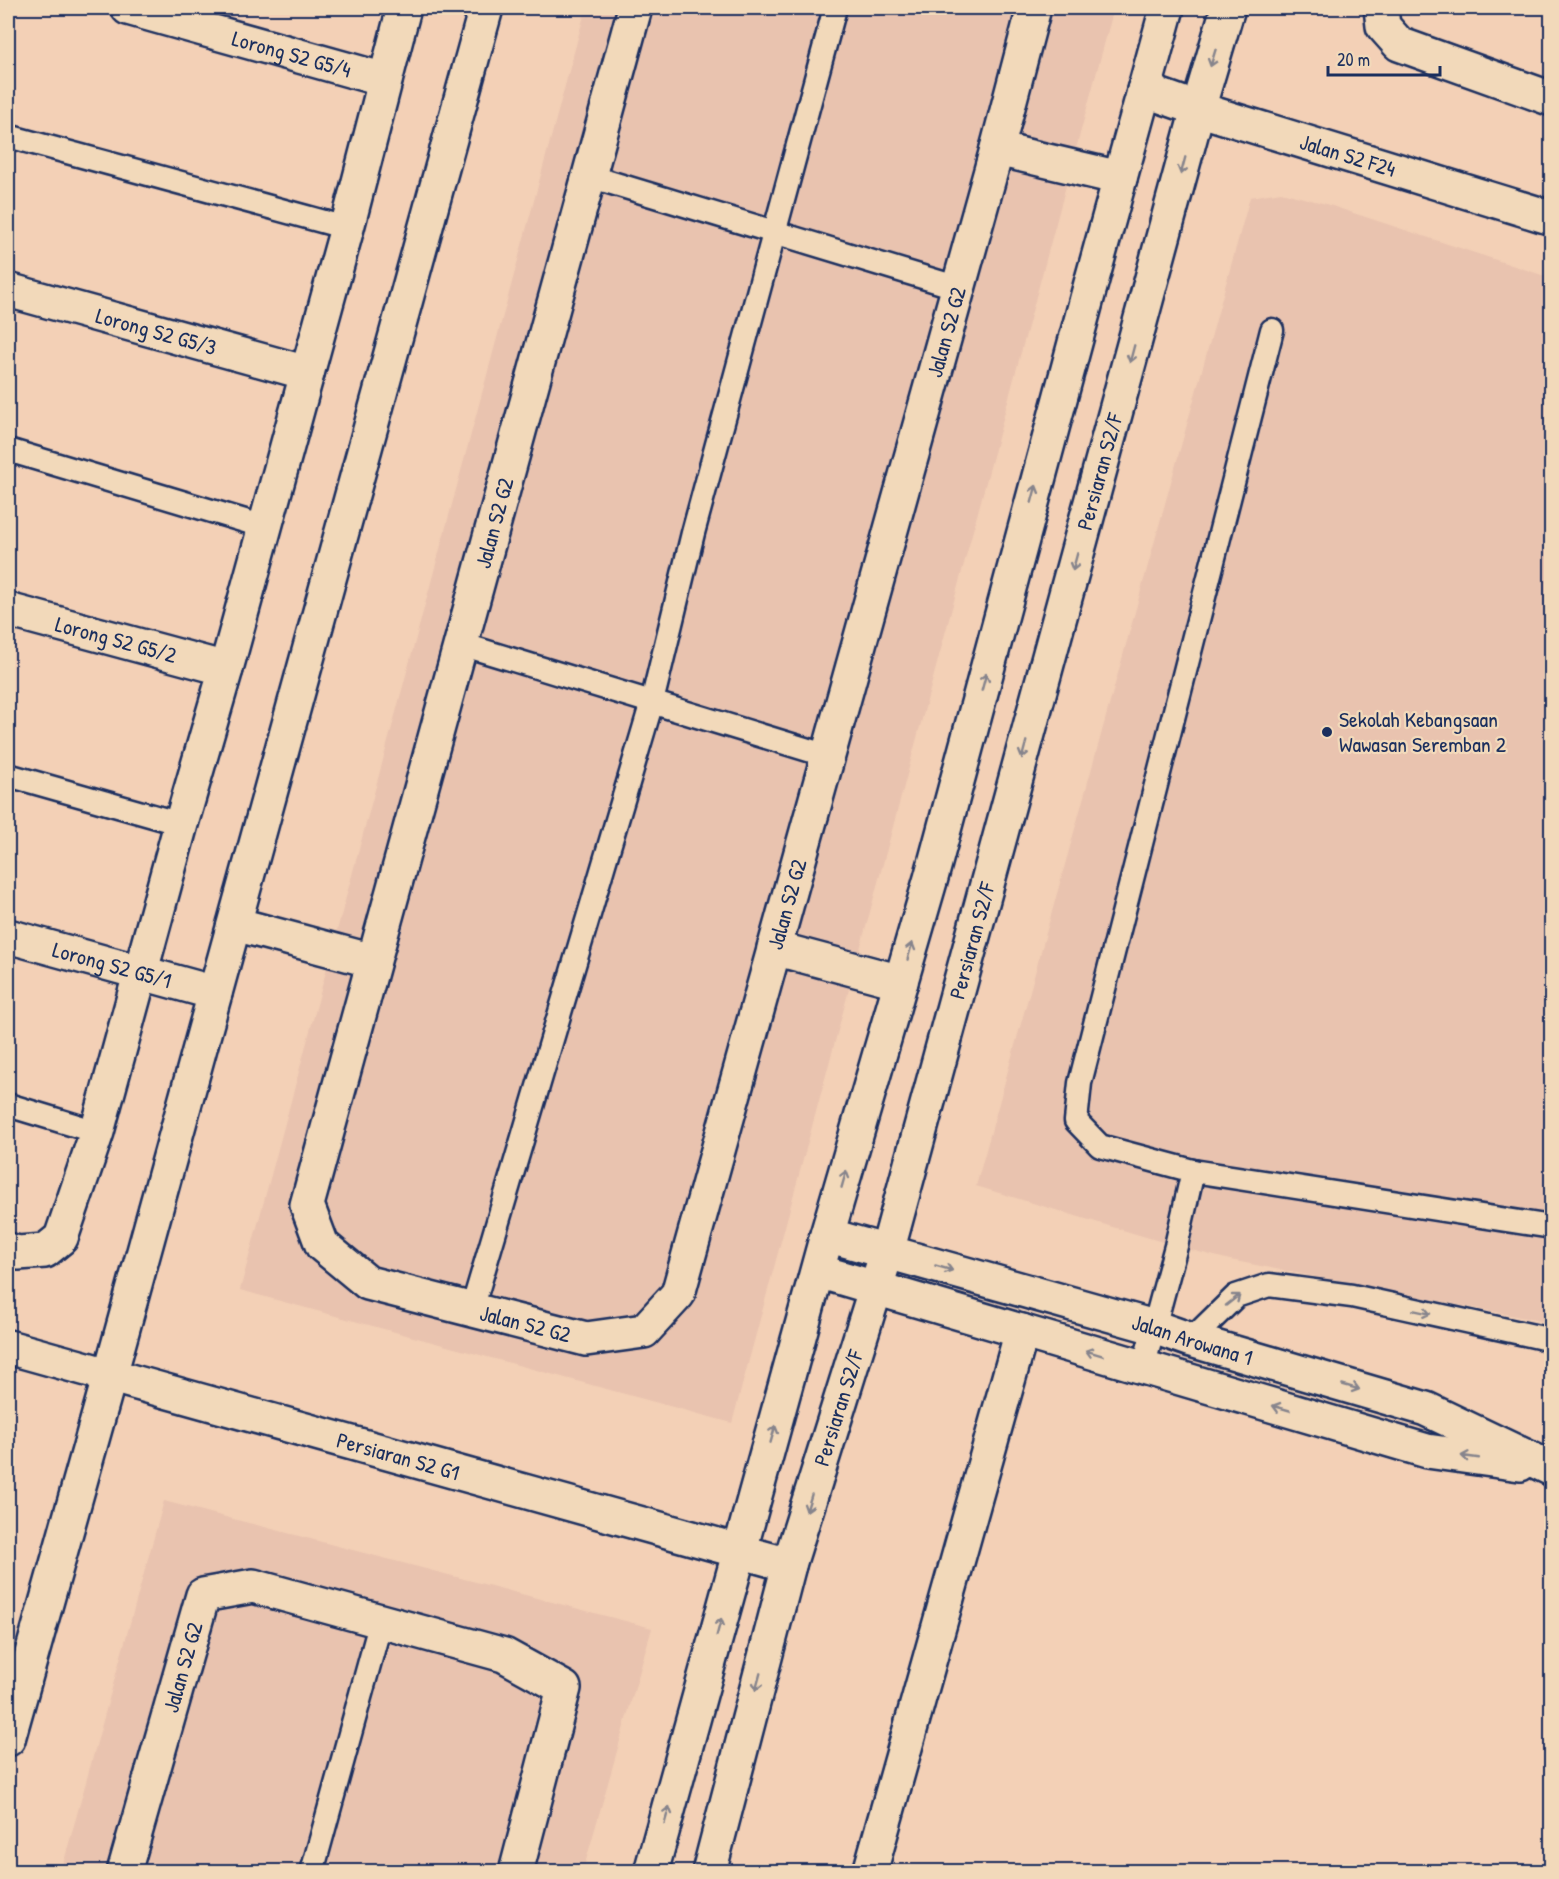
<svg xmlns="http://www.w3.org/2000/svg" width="1559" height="1879" font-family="'Patrick Hand',sans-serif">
	<rect width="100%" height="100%" fill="#f3d0b6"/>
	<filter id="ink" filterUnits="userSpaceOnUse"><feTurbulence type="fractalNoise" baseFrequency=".0167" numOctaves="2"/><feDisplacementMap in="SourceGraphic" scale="12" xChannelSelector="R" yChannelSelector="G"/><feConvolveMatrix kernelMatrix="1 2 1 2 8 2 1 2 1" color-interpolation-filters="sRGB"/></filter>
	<g filter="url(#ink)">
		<g fill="#e9c3af">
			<path d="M586,8h528l-382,1415 -492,-133z"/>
			<path d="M1281,192l45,12 225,74v1045l-321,-63 -54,-14 -200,-60 274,-989z"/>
			<path d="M164,1501l488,127 -69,243 -522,1z"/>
		</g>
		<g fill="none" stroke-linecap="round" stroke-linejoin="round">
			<g stroke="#1b2f5e" stroke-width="27">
				<g id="lane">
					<path d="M8,136l339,92"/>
					<path d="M589,176l370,112"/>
					<path d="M1272,330l-192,753 -4,38 24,25 93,25 359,56"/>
					<path d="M8,450l257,77"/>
					<path d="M461,644l367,112"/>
					<path d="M8,775l173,49"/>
					<path d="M8,1105l89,27"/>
					<path d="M472,1309l180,-607 41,-169 142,-525"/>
					<path d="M1191,1340l45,-44 33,-11 83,11 200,44"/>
					<path d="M1143,1368l33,-122 17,-75"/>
					<path d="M312,1872l69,-251"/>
				</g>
			</g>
			<g stroke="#1b2f5e" stroke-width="38">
				<g id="street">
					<path id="s1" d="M128,8l257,72"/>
					<path id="s2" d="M635,8l-328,1197 15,40 46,38 218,56 58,-8 34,-37 319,-1145 37,-141"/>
					<path d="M1381,8l2,18 16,18 153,55"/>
					<path d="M997,149l123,29"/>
					<path id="s3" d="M8,290l299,83"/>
					<path id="s4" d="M8,610l218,59"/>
					<path d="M235,924l138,37"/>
					<path id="s5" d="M8,936l207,57"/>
					<path d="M774,948l127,34"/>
					<path d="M8,1250l10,3 27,-2 16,-13 36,-106 84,-308 45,-155 121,-441 57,-220"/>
					<path d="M8,1739l102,-364 376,-1367"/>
					<path id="s6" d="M124,1872l79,-277 50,-9 251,69 60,33 -48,184"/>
					<path d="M870,1872l152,-541"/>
				</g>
			</g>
			<g stroke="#1b2f5e" stroke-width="38">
				<g id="secondary">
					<path id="s7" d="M1144,90l54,19 354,109"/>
					<path id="s8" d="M827,1235l327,92 37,13 235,69 126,60"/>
					<path d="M818,1271l609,180 93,13"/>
					<path id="s9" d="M8,1347l781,218"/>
					<path d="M651,1872l176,-637 104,-357 162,-602 74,-268"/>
					<path id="s10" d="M709,1872l80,-307 98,-313 311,-1143 30,-101"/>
				</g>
			</g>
			<use href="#lane" stroke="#f2d9ba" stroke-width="22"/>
			<use href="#street" stroke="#f2d9ba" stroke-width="33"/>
			<use href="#secondary" stroke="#f2d9ba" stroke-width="33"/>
		</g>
		<defs><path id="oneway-shaft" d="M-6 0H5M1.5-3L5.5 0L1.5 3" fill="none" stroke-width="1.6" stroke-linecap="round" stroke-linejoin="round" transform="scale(1.5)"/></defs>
		<g stroke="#86848c">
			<use href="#oneway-shaft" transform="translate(1213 58) rotate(107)"/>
			<use href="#oneway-shaft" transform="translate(1183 166) rotate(105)"/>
			<use href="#oneway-shaft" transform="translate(1132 354) rotate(105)"/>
			<use href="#oneway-shaft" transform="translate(1034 494) rotate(-75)"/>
			<use href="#oneway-shaft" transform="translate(1075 562) rotate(105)"/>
			<use href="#oneway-shaft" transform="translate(984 682) rotate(-75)"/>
			<use href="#oneway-shaft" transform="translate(1024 750) rotate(105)"/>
			<use href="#oneway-shaft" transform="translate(910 951) rotate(-74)"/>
			<use href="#oneway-shaft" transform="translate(844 1179) rotate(-74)"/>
			<use href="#oneway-shaft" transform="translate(944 1268) rotate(16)"/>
			<use href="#oneway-shaft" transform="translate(1233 1300) rotate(-38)"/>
			<use href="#oneway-shaft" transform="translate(1422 1312) rotate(12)"/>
			<use href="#oneway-shaft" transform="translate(1094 1353) rotate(-163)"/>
			<use href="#oneway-shaft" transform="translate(1351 1387) rotate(16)"/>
			<use href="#oneway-shaft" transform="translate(1281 1408) rotate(-164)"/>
			<use href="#oneway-shaft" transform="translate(773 1434) rotate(-74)"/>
			<use href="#oneway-shaft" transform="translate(1470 1457) rotate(-172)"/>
			<use href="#oneway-shaft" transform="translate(809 1503) rotate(107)"/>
			<use href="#oneway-shaft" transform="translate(719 1627) rotate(-75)"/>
			<use href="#oneway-shaft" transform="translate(758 1682) rotate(105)"/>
			<use href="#oneway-shaft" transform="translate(667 1815) rotate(-74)"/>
		</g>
	</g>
	<circle fill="#1b2f5e" stroke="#f2d9ba" stroke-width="2" cx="1327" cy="732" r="6"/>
	<g text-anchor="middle" stroke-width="4.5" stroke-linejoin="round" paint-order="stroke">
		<g font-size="22" fill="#1b2f5e" stroke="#f2d9ba">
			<text dy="8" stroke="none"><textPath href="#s1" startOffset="170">Lorong S2 G5/4</textPath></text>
			<text dy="8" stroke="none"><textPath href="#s7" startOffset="214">Jalan S2 F24</textPath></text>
			<text dy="8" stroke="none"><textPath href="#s3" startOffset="154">Lorong S2 G5/3</textPath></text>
			<text dy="8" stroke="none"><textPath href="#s2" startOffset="2676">Jalan S2 G2</textPath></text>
			<text dy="8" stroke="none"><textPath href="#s10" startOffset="1454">Persiaran S2/F</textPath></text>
			<text transform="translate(494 523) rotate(-75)" y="8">Jalan S2 G2</text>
			<text dy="8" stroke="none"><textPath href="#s4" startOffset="112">Lorong S2 G5/2</textPath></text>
			<text dy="8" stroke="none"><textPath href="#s2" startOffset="2082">Jalan S2 G2</textPath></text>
			<text dy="8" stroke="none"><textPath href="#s10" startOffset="968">Persiaran S2/F</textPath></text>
			<text dy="8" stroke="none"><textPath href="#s5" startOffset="108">Lorong S2 G5/1</textPath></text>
			<text dy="8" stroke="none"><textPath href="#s2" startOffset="1506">Jalan S2 G2</textPath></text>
			<text dy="8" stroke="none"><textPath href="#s8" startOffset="380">Jalan Arowana 1</textPath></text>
			<text dy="8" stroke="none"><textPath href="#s10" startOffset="482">Persiaran S2/F</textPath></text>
			<text dy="8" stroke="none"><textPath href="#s9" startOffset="405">Persiaran S2 G1</textPath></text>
			<text dy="8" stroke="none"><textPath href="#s6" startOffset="213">Jalan S2 G2</textPath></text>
		</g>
		<g font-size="22" fill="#1b2f5e" stroke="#f2d9ba" text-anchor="start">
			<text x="1339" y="727">Sekolah Kebangsaan<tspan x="1339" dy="25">Wawasan Seremban 2</tspan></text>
		</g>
	</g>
	<rect width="1559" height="1879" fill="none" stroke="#f2d9ba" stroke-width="30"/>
	<rect x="15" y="15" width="1529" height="1849" fill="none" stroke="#1b2f5e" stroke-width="2" filter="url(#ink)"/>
	<path d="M1328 66v9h112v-9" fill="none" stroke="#1b2f5e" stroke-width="3"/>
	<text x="1337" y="66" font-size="18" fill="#1b2f5e" stroke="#f2d9ba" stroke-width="4.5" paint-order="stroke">20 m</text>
</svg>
